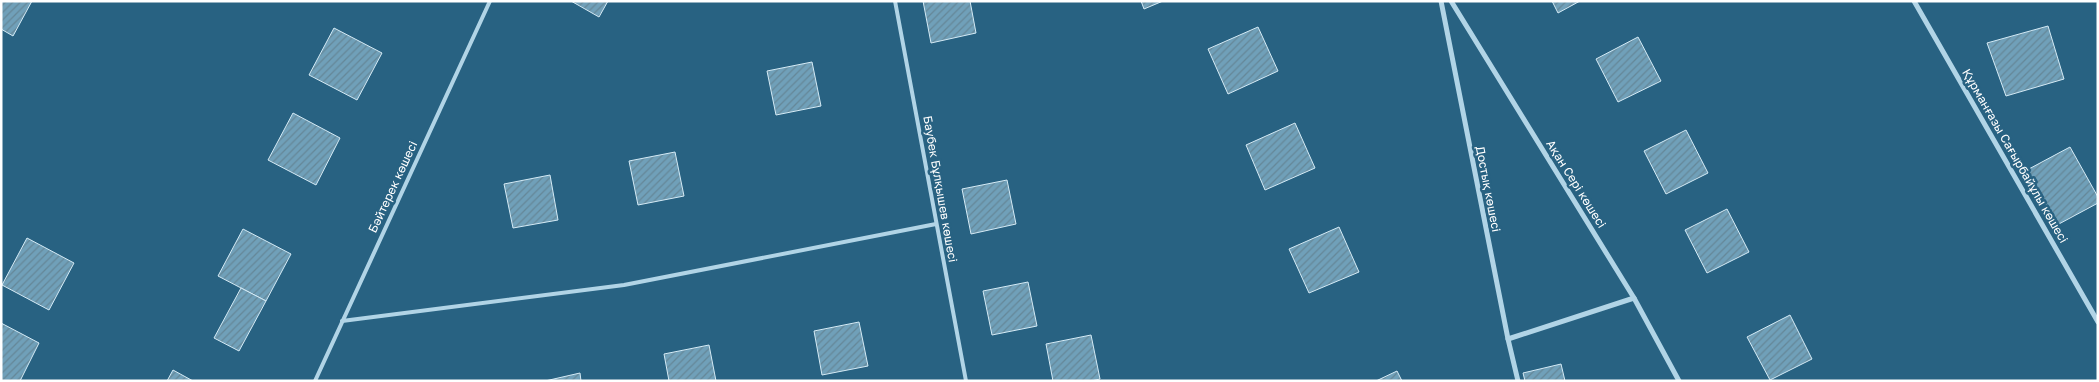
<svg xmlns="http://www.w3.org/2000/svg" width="2099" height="382" font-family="'Golos Text',sans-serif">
	<defs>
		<pattern id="building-hatch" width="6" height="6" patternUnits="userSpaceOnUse" patternTransform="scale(1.25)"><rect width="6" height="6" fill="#70a0b9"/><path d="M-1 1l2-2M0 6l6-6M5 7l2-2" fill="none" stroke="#658798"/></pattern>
	</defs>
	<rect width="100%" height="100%" fill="#286282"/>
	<g fill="url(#building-hatch)" stroke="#d4eaf5">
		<path d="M1,1h31l-19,35 -12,-7z"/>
		<path d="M571,1h37l-9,16z"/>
		<path d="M923,1h47l6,32 -45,10z"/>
		<path d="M1141,1h22l-19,8z"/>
		<path d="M1552,1h28l-22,12z"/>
		<path d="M2048,26l16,53 -58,17 -19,-53z"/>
		<path d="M1258,27l20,44 -50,23 -20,-45z"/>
		<path d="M334,28l48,25 -25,47 -48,-25z"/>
		<path d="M1638,37l23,44 -43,21 -22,-43z"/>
		<path d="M812,62l9,44 -45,9 -9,-44z"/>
		<path d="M293,113l47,25 -24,47 -48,-25z"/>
		<path d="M1295,123l20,45 -50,22 -19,-45z"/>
		<path d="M1686,130l22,43 -42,21 -22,-43z"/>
		<path d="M2070,147l28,50v6l-41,22 -30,-55z"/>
		<path d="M675,152l9,44 -46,9 -9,-44z"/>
		<path d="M550,175l8,45 -45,8 -9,-44z"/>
		<path d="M1007,180l9,44 -45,10 -9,-45z"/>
		<path d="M1727,209l22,43 -42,21 -22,-43z"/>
		<path d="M1339,227l20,45 -50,21 -20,-44z"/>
		<path d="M243,229l48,25 -25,47 -48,-25z"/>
		<path d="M27,238l47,25 -25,47 -47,-25z"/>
		<path d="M1028,282l9,44 -45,9 -9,-44z"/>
		<path d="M241,288l25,13 -27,50 -25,-13z"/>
		<path d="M1790,315l22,44 -42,21 -23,-43z"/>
		<path d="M859,322l9,44 -46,9 -8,-44z"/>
		<path d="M1,323l38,20 -19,38h-19z"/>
		<path d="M1091,335l9,44 -9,2h-38l-7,-37z"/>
		<path d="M709,345l7,36h-47l-5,-27z"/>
		<path d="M1561,364l4,17h-40l-2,-8z"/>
		<path d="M173,370l20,11h-26z"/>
		<path d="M1397,371l5,10h-26z"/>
		<path d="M580,373l1,8h-36z"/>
	</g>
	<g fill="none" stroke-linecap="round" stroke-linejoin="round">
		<g stroke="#b1d4e6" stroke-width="4">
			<path d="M895,1l71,380"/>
			<path d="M342,321l282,-36 312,-61"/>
			<path d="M315,381l175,-380"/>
		</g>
		<g stroke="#b1d4e6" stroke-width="5">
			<path d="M1441,1l67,338 10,42"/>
			<path d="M1451,1l183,297 45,83"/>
			<path d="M1914,1l184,321"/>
			<path d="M1508,339l126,-41"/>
		</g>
	</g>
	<g text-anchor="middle" stroke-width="5" stroke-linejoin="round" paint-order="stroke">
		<g font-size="12" fill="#fff" stroke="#286282">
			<text transform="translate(2015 156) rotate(60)" y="4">Құрманғазы Сағырбайұлы көшесі</text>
			<text transform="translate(1576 184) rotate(58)" y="4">Ақан Сері көшесі</text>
			<text transform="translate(393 187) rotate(-65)" y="4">Бәйтерек көшесі</text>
			<text transform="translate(940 189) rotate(80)" y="4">Баубек Бұлқышев көшесі</text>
			<text transform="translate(1488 189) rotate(79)" y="4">Достық көшесі</text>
		</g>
	</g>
	<rect width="2099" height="382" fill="none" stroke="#ffffff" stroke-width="5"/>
</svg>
